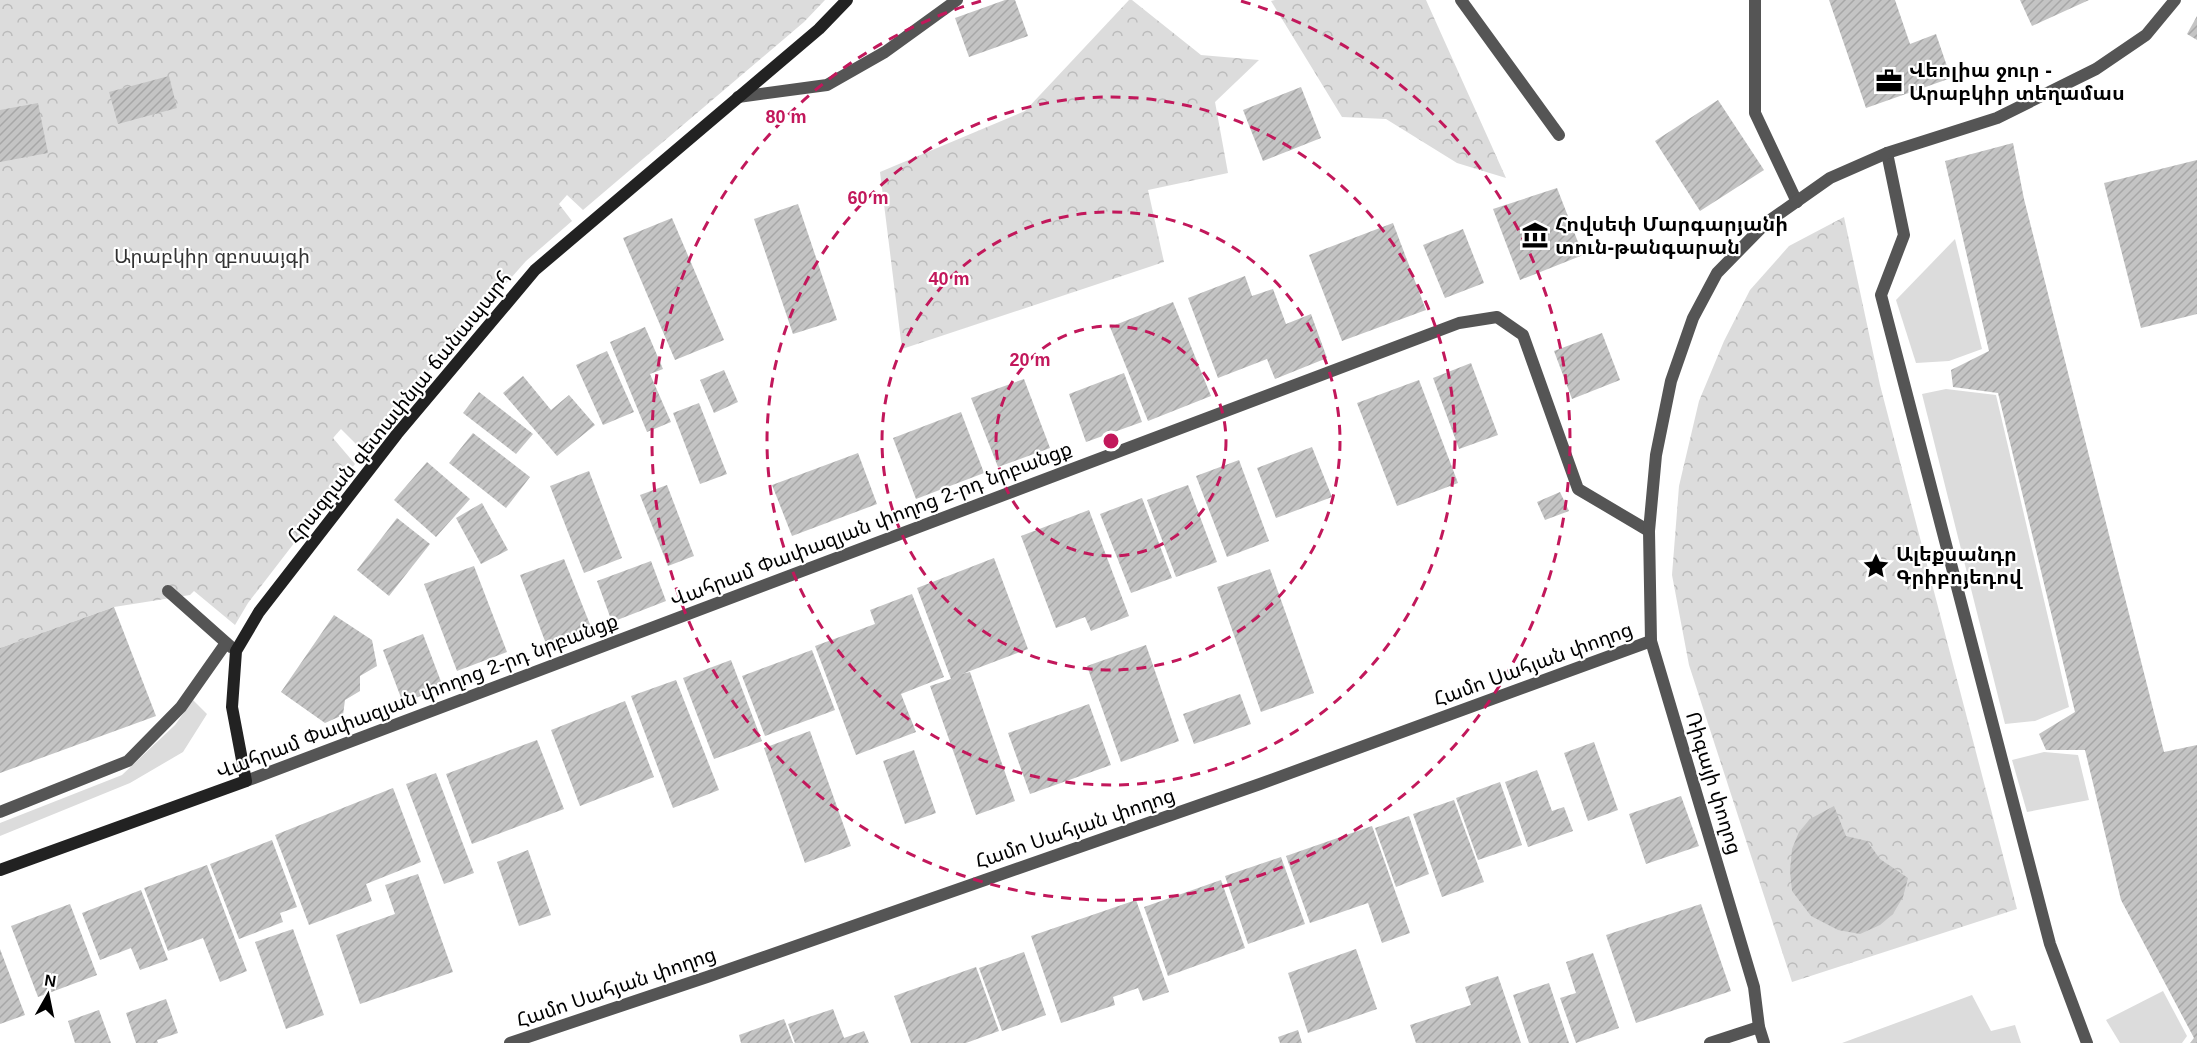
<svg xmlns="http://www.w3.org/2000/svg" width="2197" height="1043" font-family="Arial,'Noto Sans Armenian',sans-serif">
	<defs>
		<pattern id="forest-crowns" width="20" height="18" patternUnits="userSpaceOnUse" patternTransform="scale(1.5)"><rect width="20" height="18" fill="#dcdcdc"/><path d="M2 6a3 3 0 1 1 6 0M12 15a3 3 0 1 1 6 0" fill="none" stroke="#bbb"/></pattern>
		<pattern id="building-hatch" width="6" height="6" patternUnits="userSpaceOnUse" patternTransform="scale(1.5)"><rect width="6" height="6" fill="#c4c4c4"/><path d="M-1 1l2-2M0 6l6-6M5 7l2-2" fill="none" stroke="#a7a7a7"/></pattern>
	</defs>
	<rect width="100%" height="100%" fill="#fff"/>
	<g fill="#dcdcdc">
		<path d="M1955,239l27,110 -33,12 -33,2 -20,-63z"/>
		<path d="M1946,389l50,6 73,312 -34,14 -30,3 -83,-330z"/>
		<path d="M193,700l14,14 -24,38 -53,31 -130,53v-13l122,-48 53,-50z"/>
		<path d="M2044,752l34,3 11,45 -62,12 -15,-52z"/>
		<path d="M2163,991l24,45 -5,7h-62l-14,-23z"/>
		<path d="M1972,995l19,36 24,-6 6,18h-179z"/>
	</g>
	<g fill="url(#forest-crowns)">
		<path d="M0,0h825l-21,22 -221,188 -16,-15 -8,9 13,17 -46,40 -166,187 -19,-19 -8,9 22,26 -107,139 -13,22 -41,-34 -4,4 -76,12 -114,41z"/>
		<path d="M1129,0h3l69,55 58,5 -44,42 13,71 -80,17 16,72 -262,87 -22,-177 145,-61z"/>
		<path d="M1275,0h151l80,178 -49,-15 -71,-44 -44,-2 -71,-116z"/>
		<path d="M1844,217l36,168 137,524 -225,73 -103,-317 -17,-90 7,-89 20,-85 25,-60 26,-51 39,-44z"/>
	</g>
	<g fill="url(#building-hatch)">
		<path d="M1005,0h10l13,36 -59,21 -14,-39z"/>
		<path d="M1829,0h66l15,44 26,-10 15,44 -85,30z"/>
		<path d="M2020,0h69l-57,26z"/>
		<path d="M2197,16v24l-10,-6z"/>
		<path d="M169,76l8,32 -59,16 -9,-32z"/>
		<path d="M1301,87l20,51 -58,23 -20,-51z"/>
		<path d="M1718,100l46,70 -64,41 -45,-70z"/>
		<path d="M38,103l10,50 -48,9v-52z"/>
		<path d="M2013,143l11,56 140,553 33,-7v298h-7l4,-5 -73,-138 -36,-150h-39l-7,-16 36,-22 -77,-319 -45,-6 -2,-17 38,-19 -44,-190z"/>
		<path d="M2197,160v154l-56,14 -37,-145z"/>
		<path d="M1557,188l26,67 -63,25 -27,-71z"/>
		<path d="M798,204l39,116 -44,14 -39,-115z"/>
		<path d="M672,218l52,122 -49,20 -52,-122z"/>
		<path d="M1393,223l33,87 -84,31 -33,-86z"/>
		<path d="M1463,229l21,54 -39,15 -22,-53z"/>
		<path d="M1245,276l7,20 21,-7 13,35 25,-10 16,44 -52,21 -8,-20 -49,19 -30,-80z"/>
		<path d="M1173,302l38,94 -63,25 -38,-94z"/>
		<path d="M645,327l18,42 -13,5 21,48 -24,10 -37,-90z"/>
		<path d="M1602,333l18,47 -48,19 -18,-48z"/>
		<path d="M607,351l27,61 -31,13 -27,-60z"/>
		<path d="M1471,363l27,72 -39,14 -26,-71z"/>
		<path d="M724,370l14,32 -24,11 -14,-33z"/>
		<path d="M1124,373l18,49 -56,20 -17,-48z"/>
		<path d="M523,376l28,34 18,-15 26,30 -38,31 -54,-63z"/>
		<path d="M1024,379l26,69 -52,19 -27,-69z"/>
		<path d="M1419,380l39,103 -61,23 -40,-103z"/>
		<path d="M479,392l54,42 -17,20 -53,-41z"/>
		<path d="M699,403l28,71 -27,10 -27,-71z"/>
		<path d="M961,412l23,61 -68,26 -23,-61z"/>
		<path d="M473,433l57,44 -24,31 -57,-45z"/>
		<path d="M1312,447l20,50 -56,21 -19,-50z"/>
		<path d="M858,453l19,51 -85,32 -20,-51z"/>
		<path d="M1239,460l30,81 -42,16 -31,-81z"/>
		<path d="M427,462l43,37 -34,38 -42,-37z"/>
		<path d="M589,471l33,87 -38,15 -34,-87z"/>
		<path d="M667,485l27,71 -26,10 -28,-71z"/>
		<path d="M1188,485l29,77 -41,15 -29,-77z"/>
		<path d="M1560,492l9,19 -24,9 -8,-18z"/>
		<path d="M1142,498l30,80 -41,15 -31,-79z"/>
		<path d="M482,503l26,47 -27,14 -25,-46z"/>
		<path d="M1089,510l40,106 -38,15 -6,-14 -29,11 -35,-92z"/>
		<path d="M397,518l33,26 -41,52 -32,-26z"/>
		<path d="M994,558l34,91 -66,25 8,-2 45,129 -39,14 -46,-129 21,-7 -34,-91z"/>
		<path d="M564,559l29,73 -45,17 -28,-74z"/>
		<path d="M651,561l15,40 -54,21 -15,-41z"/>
		<path d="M474,566l33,86 -50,19 -33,-87z"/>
		<path d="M1270,569l44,124 -53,19 -44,-125z"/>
		<path d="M912,594l32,83 -43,17 15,38 -60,23 -41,-109 60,-22 -5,-14z"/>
		<path d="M114,607l42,109 -156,57v-125z"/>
		<path d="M334,615l38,25 5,26 -17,10v15l-15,9 -2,15 -18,8 -44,-31z"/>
		<path d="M423,634l20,53 -40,16 -20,-53z"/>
		<path d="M1146,645l33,96 -58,21 -34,-96z"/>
		<path d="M812,650l23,60 -70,26 -23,-60z"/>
		<path d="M731,660l31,81 -48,18 -31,-81z"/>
		<path d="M676,680l43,110 -46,18 -42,-112z"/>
		<path d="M1240,694l11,30 -57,20 -11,-30z"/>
		<path d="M625,701l29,76 -74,29 -29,-76z"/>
		<path d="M1089,704l22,61 -81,29 -22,-61z"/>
		<path d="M810,731l41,115 -46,17 -41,-115z"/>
		<path d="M537,740l27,69 -92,35 -26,-70z"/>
		<path d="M1594,742l24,68 -30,11 -24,-68z"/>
		<path d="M914,750l22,63 -31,11 -22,-63z"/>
		<path d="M1537,770l15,41 12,-4 9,24 -45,16 -23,-65z"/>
		<path d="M436,773l38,100 -30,11 -38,-100z"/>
		<path d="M1500,782l22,63 -44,15 -22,-62z"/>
		<path d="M393,788l28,74 -55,22 6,17 -63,24 -34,-90z"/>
		<path d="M1681,796l18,50 -53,18 -17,-50z"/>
		<path d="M1454,800l30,82 -42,15 -29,-83z"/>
		<path d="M1834,806l12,30 21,5 13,18 28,19 -5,19 -10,17 -13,11 -20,9 -22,-4 -27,-14 -19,-25 -2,-20 2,-22 7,-17 11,-13z"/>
		<path d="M1409,816l20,58 -33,13 -21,-59z"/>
		<path d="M1372,826l38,107 -28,10 -14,-40 -58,20 -24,-67z"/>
		<path d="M272,840l25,67 -17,6 3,9 -44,17 -29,-75z"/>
		<path d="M528,850l23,65 -32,11 -22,-64z"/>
		<path d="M1281,857l24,67 -57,20 -23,-68z"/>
		<path d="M207,865l40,106 -27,11 -17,-44 -35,13 -24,-63z"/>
		<path d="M418,874l35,98 -93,32 -24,-69 59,-21 -10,-29z"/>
		<path d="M1221,880l24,68 -77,28 -24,-69z"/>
		<path d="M141,890l27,70 -28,10 -9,-22 -31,12 -18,-47z"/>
		<path d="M1136,900l33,92 -26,9 -5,-13 -25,9 2,8 -54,18 -30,-87z"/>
		<path d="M70,904l27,71 -59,22 -27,-71z"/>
		<path d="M1701,904l30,87 -95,32 -30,-88z"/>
		<path d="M293,929l31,86 -38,14 -31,-87z"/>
		<path d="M0,949l25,66 -25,9z"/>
		<path d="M1356,949l21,60 -69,24 -20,-60z"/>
		<path d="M1024,952l22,63 -44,16 -23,-63z"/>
		<path d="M1593,953l26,75 -43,15 -16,-45 16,-5 -10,-31z"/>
		<path d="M976,967l23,64 -33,12h-55l-17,-47z"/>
		<path d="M1498,976l23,67h-105l-6,-18 61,-20 -6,-18z"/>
		<path d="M1549,983l20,60h-40l-16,-48z"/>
		<path d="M166,999l12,34 -21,7 1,3h-22l-10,-30z"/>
		<path d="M833,1009l11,29 20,-7 5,12h-74l-7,-19z"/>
		<path d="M99,1010l12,33h-36l-7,-22z"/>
		<path d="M784,1019l9,24h-52l-2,-8z"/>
		<path d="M1298,1030l4,13h-22l-2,-6z"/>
	</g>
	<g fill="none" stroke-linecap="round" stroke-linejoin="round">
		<g stroke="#555" stroke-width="12">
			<path d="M1461,0l98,135"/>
			<path d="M1755,0v113l42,89"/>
			<path d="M738,97l89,-12 58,-33 72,-52"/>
			<path d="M1887,153l17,82 -23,60 169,649 37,99"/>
			<path d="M168,591l63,56"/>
			<path d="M0,812l128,-51 53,-54 45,-64"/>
		</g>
		<g stroke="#555" stroke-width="12">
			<path d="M246,781l1213,-458 38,-6 26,18 55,154 71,42"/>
			<path d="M510,1043l197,-66 553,-193 391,-143"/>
			<path d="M1710,1043l49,-16"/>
			<path d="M1764,1043l-5,-16 -5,-40 -103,-346 -2,-110 7,-76 15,-74 22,-63 24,-45 49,-50 64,-45 57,-25 110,-35 99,-49 50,-34 29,-35"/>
		</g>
		<path stroke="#222" stroke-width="12" d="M0,870l246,-89 -14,-74 4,-56 23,-39 138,-178 138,-164 284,-241 28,-29"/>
	</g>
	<g fill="none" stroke="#c2185b" stroke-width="3" stroke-dasharray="10 8">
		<circle cx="1111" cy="441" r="115"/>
		<circle cx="1111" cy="441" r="229"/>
		<circle cx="1111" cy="441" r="344"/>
		<path d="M1241 1A459 459 0 1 1 981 1"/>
	</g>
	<defs>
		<g id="office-bare" transform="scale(2.07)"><path d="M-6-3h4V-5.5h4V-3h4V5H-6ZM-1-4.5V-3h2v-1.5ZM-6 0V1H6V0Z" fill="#000" stroke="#fff" stroke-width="2.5" paint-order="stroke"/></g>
		<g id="museum-bare" transform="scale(2.07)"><path d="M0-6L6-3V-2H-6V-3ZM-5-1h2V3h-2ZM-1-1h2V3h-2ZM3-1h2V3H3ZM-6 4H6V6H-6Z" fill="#000" stroke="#fff" stroke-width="2.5" paint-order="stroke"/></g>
		<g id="sight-bare" transform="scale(2.07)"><path d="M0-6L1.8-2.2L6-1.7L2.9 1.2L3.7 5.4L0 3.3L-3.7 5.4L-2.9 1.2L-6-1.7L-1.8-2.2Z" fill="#000" stroke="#fff" stroke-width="2.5" paint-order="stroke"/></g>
	</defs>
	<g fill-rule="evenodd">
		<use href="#office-bare" x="1889" y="81"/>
		<use href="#museum-bare" x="1535" y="235"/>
		<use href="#sight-bare" x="1876" y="566"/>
	</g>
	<g text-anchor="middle" stroke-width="4.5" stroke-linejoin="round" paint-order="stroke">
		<g font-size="20" font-weight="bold" fill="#000" stroke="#fff" text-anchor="start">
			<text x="1909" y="77">Վեոլիա ջուր -<tspan x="1909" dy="23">Արաբկիր տեղամաս</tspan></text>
			<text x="1555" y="231">Հովսեփ Մարգարյանի<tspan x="1555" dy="23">տուն-թանգարան</tspan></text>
			<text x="1896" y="561">Ալեքսանդր<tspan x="1896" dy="23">Գրիբոյեդով</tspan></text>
		</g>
		<g font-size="20" fill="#333" stroke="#fff">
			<text x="212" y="263">Արաբկիր զբոսայգի</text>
		</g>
		<g font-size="20" fill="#000" stroke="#fff">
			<text transform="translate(399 407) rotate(-51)" y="7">Հրազդան գետափնյա ճանապարհ</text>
			<text transform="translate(871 524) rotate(-21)" y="7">Վահրամ Փափազյան փողոց 2-րդ նրբանցք</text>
			<text transform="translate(1533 664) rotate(-20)" y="7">Համո Սահյան փողոց</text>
			<text transform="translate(417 696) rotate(-21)" y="7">Վահրամ Փափազյան փողոց 2-րդ նրբանցք</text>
			<text transform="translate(1714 783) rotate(73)" y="7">Ռիգայի փողոց</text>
			<text transform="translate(1075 828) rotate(-19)" y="7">Համո Սահյան փողոց</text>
			<text transform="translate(616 987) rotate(-19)" y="7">Համո Սահյան փողոց</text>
		</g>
	</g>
	<circle cx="1111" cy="441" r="9" fill="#c2185b" stroke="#fff" stroke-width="3"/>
	<g font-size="18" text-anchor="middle" font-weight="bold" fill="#c2185b" stroke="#fff" stroke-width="4.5" stroke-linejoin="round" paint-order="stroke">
		<text x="786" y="123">80 m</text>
		<text x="868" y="204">60 m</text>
		<text x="949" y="285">40 m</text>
		<text x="1030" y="366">20 m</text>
	</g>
	<g transform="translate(48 995) rotate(9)" stroke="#ffffff" stroke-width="4.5" paint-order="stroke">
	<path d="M0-4.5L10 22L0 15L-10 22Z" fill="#000000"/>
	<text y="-9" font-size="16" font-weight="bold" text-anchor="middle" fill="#000000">N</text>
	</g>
</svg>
